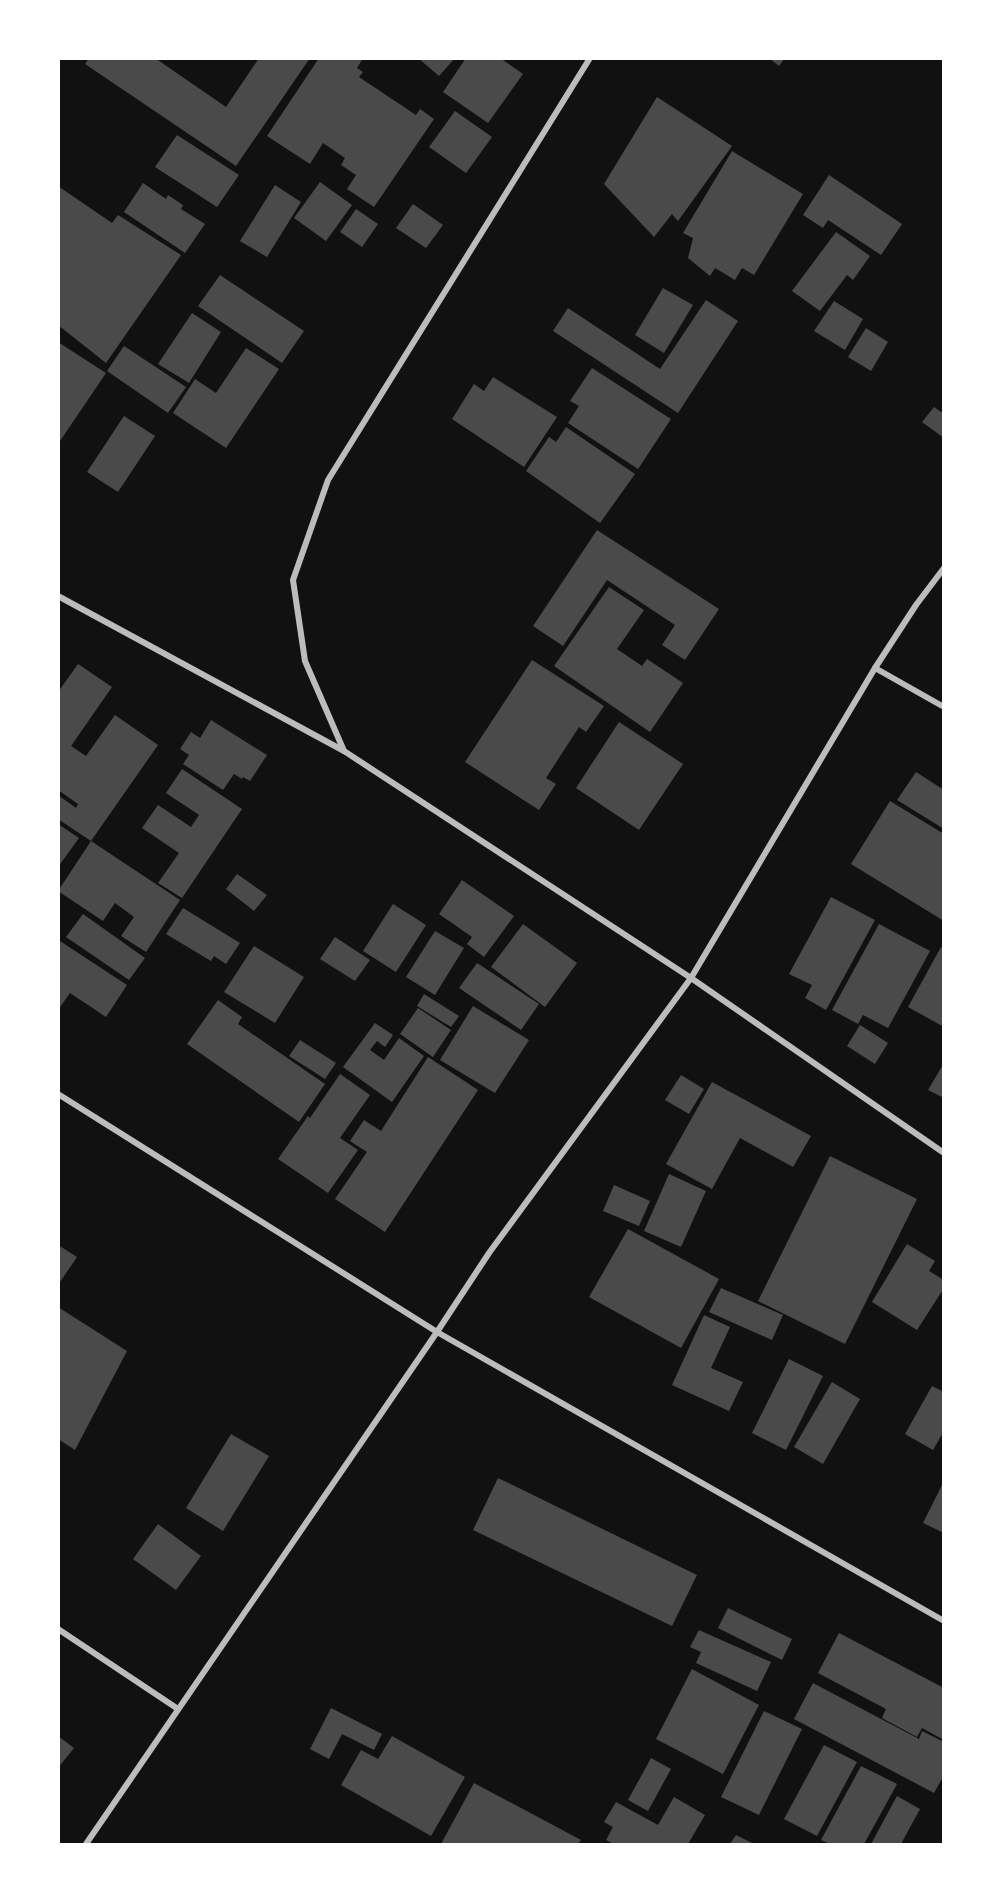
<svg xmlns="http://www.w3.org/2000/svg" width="1002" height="1903" font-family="'DM Sans',sans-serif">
	<rect width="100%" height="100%" fill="#111"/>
	<g fill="#4a4a4a">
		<path d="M89,58h66l71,49 33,-49h51l-74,108 -151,-102z"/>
		<path d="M319,58h44l-6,10 6,4 -4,5 57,38 4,-6 14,10 -60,88 -27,-18 9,-14 -15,-10 4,-7 -22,-15 -13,21 -43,-28z"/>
		<path d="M418,58h37l-16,18z"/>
		<path d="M466,58h34l23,16 -35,49 -45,-31z"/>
		<path d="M769,58h16l-6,8z"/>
		<path d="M657,97l75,49 -54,75 -6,-7 -18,23 -50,-53z"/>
		<path d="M455,111l37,26 -26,36 -37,-26z"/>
		<path d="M177,135l62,40 -22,32 -62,-40z"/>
		<path d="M732,151l71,43 -49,81 -12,-7 -7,12 -20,-12 -5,8 -22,-18 5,-20 -10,-5z"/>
		<path d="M829,175l73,49 -21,31 -53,-35 -5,8 -20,-13z"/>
		<path d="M320,182l32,23 -26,36 -32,-23z"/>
		<path d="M143,183l23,16 2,-4 15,10 -2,4 24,15 -20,29 -61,-41z"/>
		<path d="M275,185l26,17 -34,55 -27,-16z"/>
		<path d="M58,186l54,37 6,-8 63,40 -75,108 -48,-38z"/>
		<path d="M413,204l30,21 -17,23 -30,-20z"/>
		<path d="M356,209l22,15 -16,23 -22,-15z"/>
		<path d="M836,232l34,24 -17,24 -6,-5 -27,36 -28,-20z"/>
		<path d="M220,275l84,56 -22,32 -84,-57z"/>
		<path d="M663,288l30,17 -29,48 -29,-18z"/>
		<path d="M706,300l32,21 -60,92 -125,-82 15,-23 92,61z"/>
		<path d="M834,301l29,18 -18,31 -31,-19z"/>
		<path d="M192,313l29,19 -32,51 -31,-19z"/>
		<path d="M866,328l22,14 -17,29 -23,-14z"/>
		<path d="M58,342l48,31 -48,71z"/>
		<path d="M124,346l62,41 -18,26 -61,-42z"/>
		<path d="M246,348l33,21 -53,79 -53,-35 22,-34 21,14z"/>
		<path d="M592,368l79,51 -33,50 -70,-46 11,-17 -9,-5z"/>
		<path d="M493,377l64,40 -33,50 -72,-48 22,-35 10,7z"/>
		<path d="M934,407l10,7v24l-22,-16z"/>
		<path d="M124,416l31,20 -37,56 -31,-20z"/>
		<path d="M566,427l69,47 -35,49 -74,-52 23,-34 7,5z"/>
		<path d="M597,530l122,79 -34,51 -23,-15 13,-20 -68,-45 -44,66 -30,-20z"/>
		<path d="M609,587l35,23 -27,39 25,17 5,-7 36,24 -33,49 -96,-66z"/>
		<path d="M532,660l72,46 -18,26 -7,-5 -33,51 10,6 -17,26 -74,-48z"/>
		<path d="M78,664l34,23 -41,59 15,10 29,-41 43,30 -67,96 -33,-22v-24l18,13 2,-4 -20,-14v-98z"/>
		<path d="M211,720l56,35 -17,26 -7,-4 -1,2 -8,-5 -11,16 -40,-26 6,-9 -9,-6 11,-17 9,6z"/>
		<path d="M619,722l64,42 -44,66 -63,-42z"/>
		<path d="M182,769l60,40 -60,89 -24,-15 21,-30 -37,-25 16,-23 33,22 8,-12 -33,-22z"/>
		<path d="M916,772l28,18v39l-47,-29z"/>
		<path d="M890,801l54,33v87l-93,-57z"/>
		<path d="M58,824l21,14 -21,29z"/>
		<path d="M91,841l89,59 -34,52 -25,-16 13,-19 -19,-14 -12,18 -45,-30z"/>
		<path d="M237,874l30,21 -13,16 -28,-22z"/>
		<path d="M462,880l52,36 -30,41 -17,-13 5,-7 -33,-23z"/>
		<path d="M831,897l44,23 -49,90 -21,-12 7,-13 -23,-11z"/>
		<path d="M393,904l33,21 -30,47 -33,-21z"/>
		<path d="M183,908l57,35 -14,21 -12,-8 -3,5 -45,-27z"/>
		<path d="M83,914l62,44 -16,22 -63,-43z"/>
		<path d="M523,924l54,39 -32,44 -54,-40z"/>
		<path d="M879,924l51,27 -42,77 -25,-13 -5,9 -26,-14z"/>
		<path d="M435,931l29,17 -29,47 -29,-18z"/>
		<path d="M335,937l35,23 -15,21 -35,-22z"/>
		<path d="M60,941l67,44 -21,32 -36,-24 -12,17v-66z"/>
		<path d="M254,946l50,31 -29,46 -51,-31z"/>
		<path d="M941,947l3,2v78l-36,-20z"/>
		<path d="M477,963l62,41 -18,26 -62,-42z"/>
		<path d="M424,994l35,22 -8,11 -34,-21z"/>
		<path d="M218,1000l24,17 -4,7 87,60 -26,38 -112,-78z"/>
		<path d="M473,1006l56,34 -34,53 -55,-33z"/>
		<path d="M418,1008l33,22 -18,27 -33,-23z"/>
		<path d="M375,1023l18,12 -8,12 -8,-6 -7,9 14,10 15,-22 25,18 -32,46 -49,-35z"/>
		<path d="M860,1025l28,18 -13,21 -28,-18z"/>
		<path d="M300,1040l36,23 -11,16 -36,-23z"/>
		<path d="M428,1057l50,33 -93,142 -50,-33 32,-47 -17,-11 14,-21 17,11z"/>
		<path d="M944,1063v35l-16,-8z"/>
		<path d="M340,1074l30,21 -30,43 18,12 -30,43 -50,-34 30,-43 2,2z"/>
		<path d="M681,1075l23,14 -15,25 -24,-14z"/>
		<path d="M712,1082l99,54 -18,31 -53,-29 -28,51 -46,-25z"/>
		<path d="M830,1156l87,43 -72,145 -87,-43z"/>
		<path d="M669,1174l37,17 -25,56 -37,-16z"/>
		<path d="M614,1185l36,16 -11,25 -36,-15z"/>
		<path d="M628,1229l91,50 -38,69 -92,-51z"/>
		<path d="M907,1244l28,17 -6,10 15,9v8l-27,42 -45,-28z"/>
		<path d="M58,1245l19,12 -19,28z"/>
		<path d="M721,1288l62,27 -11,25 -63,-28z"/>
		<path d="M58,1307l69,44 -52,99 -17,-11z"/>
		<path d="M704,1315l26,12 -19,41 32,14 -14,29 -57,-26z"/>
		<path d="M789,1359l34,17 -37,74 -34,-17z"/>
		<path d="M832,1382l28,17 -37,65 -29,-17z"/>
		<path d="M932,1386l12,6v39l-11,19 -28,-16z"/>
		<path d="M231,1434l38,22 -46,75 -37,-23z"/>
		<path d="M498,1478l199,97 -25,51 -199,-96z"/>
		<path d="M944,1481v52l-21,-10z"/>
		<path d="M158,1524l43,32 -25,34 -43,-31z"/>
		<path d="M728,1608l64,31 -10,21 -64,-32z"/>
		<path d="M699,1630l72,32 -14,29 -61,-28 5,-11 -11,-5z"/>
		<path d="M839,1633l105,55v52l-22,-12 -5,9 -35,-19 4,-9 -68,-36z"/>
		<path d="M692,1669l67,36 -36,69 -67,-35z"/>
		<path d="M813,1683l106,56 3,-8 22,11v33l-10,18 -140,-74z"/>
		<path d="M331,1708l51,26 -8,16 -32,-16 -13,25 -19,-10z"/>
		<path d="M764,1711l38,18 -43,86 -38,-18z"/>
		<path d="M58,1736l16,12 -16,20z"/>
		<path d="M392,1736l73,41 -34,59 -90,-51 20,-35 17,9z"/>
		<path d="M824,1745l33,17 -40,74 -33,-17z"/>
		<path d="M651,1758l20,11 -23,42 -20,-11z"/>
		<path d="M861,1766l36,18 -33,60h-34l-9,-4z"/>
		<path d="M474,1783l107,57 -3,4h-137z"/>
		<path d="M897,1796l23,13 -19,35h-30z"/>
		<path d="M674,1797l31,18 -17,29h-74l-8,-4 7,-13 -9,-5 12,-20 42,23z"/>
		<path d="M736,1835l18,9h-24z"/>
	</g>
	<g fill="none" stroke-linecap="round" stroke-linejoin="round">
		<g stroke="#bcbcbc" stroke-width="6">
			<path d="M58,596l286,155 347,227 253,175"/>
			<path d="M875,668l69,39"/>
			<path d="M344,751l-39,-90 -12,-81 35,-100 262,-422"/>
			<path d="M58,1094l379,238 507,289"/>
			<path d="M58,1629l120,80"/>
			<path d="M86,1844l351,-512 52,-79 202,-275 184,-310 41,-63 28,-37"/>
		</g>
	</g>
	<rect width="1002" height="1903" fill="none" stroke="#ffffff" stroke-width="120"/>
</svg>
